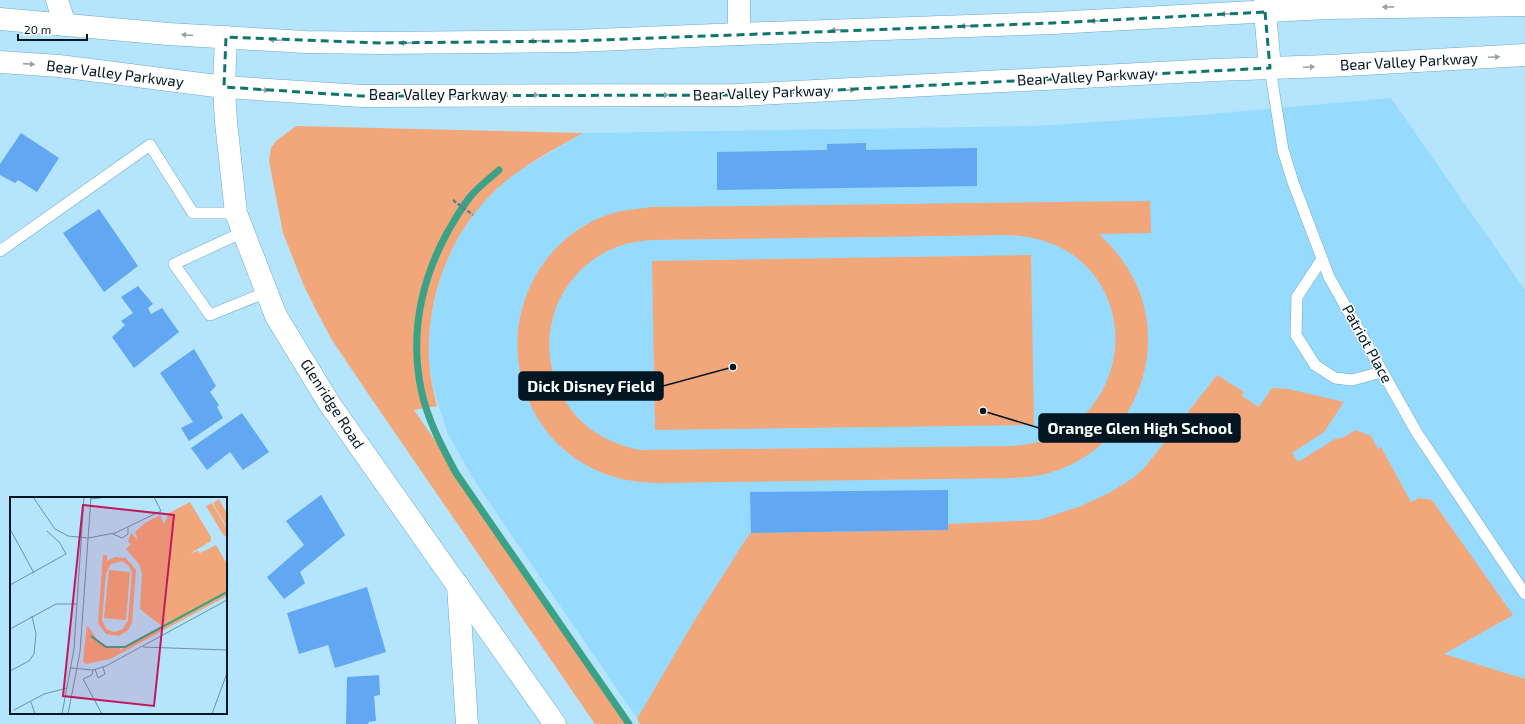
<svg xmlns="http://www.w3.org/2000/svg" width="1525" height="724" font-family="'Exo 2',sans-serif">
	<rect width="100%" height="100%" fill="#b5e4fd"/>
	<path fill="#96dbfe" d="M1391,98l134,192v434h-884l-165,-241 -28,-49 -15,-46 -4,-26v-25l4,-31 10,-37 16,-35 9,-14 15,-18 23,-22 16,-11 61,-36 453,-7 164,-11z"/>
	<g fill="#f2a77a" fill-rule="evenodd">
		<path d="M296,126l287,7c-26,15 -54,29 -77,48 -53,43 -80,112 -77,180 1,15 4,30 8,45l-23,4 218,314h-37l-224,-326 -39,-58 -15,-28 -13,-26 -21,-53 -14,-72 2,-13 5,-7z"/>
		<path d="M1150,201l1,32 -52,1c18,17 34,38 42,62 24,70 -15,152 -86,175 -13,5 -28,6 -42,7l-357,5c-22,-1 -42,-4 -62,-14 -73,-34 -97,-127 -58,-194 16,-28 43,-51 74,-61 13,-4 27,-5 42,-7zM1009,235c28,2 54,9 75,29 56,54 34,150 -39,176 -10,4 -22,5 -33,6l-373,4c-22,-5 -43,-14 -59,-30 -54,-56 -34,-147 39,-174 11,-4 22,-5 33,-6z"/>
		<path d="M1031,255l3,170 -379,5 -3,-169z"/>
		<path d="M1217,375l27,17 -2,4 17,11 13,-19 16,1 56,13 -20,30 -32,21 6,9 37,-23 7,-1 14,-8 15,6 7,13 3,-2 30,55 8,-4 13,2 81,115 -69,39 81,25v45h-885l-3,-5 59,-101 50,-79 5,-6 197,-3v-6l91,-4 42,-14 30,-14 22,-14 12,-11z"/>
	</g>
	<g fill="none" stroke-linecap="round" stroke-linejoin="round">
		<path stroke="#3aa286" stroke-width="7" d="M499,170c-10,9 -21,17 -29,27 -9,11 -16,24 -23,36 -27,50 -37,101 -26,156 6,30 21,58 35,84l173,251"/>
	</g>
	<g fill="#61a7f2">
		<path d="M21,133l38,25 -22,34 -19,-12 -3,3 -15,-8v-11z"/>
		<path d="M866,143v7l111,-2v38l-260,4v-38l110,-2v-6z"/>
		<path d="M99,209l39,57 -34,26 -41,-59z"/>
		<path d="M138,286l15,18 -5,4 3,6 11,-6 17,24 -45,36 -22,-31 13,-12 -4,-4 12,-8 -12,-16z"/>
		<path d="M194,349l22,37 -6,6 9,13 -2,2 6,11 -34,23 -8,-13 12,-6 -33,-49z"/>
		<path d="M242,413l27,39 -26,18 -13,-18 -23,18 -16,-22z"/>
		<path d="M948,490v40l-197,3 -1,-41z"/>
		<path d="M321,495l24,40 -45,37 5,11 -21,16 -17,-22 37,-32 -18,-24z"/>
		<path d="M367,587l19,65 -51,16 -7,-23 -29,9 -12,-41z"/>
		<path d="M379,675l1,20 -6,1 2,25 -8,1 1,2h-23l1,-47z"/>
	</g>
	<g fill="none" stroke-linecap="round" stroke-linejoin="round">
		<g stroke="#6fa9c7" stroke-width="12">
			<g id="service">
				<path d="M1270,68l13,82 10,32 36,95 88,156 108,161"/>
				<path d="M243,232l-69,32 36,51 57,-23"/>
				<path d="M0,251l150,-106 43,68h43"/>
				<path d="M1322,259l-25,38 -1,38 19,30 20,13 17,2 30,-8"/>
			</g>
		</g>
		<g stroke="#6fa9c7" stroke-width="23">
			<g id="minor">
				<path d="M57,0l8,25"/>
				<path d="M739,0v34"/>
				<path d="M458,585l9,139"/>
			</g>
		</g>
		<g stroke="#6fa9c7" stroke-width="23">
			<g id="tertiary">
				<path d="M1265,0v12l5,56"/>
				<path d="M226,37l-2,50 2,35 10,91 40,103 53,87 226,321"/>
			</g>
		</g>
		<g stroke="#6fa9c7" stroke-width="23">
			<g id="primary">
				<path d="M0,19l168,15 137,8 76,1 193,-2 165,-7 314,-11 273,-15 199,-3"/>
				<path d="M0,62l59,4 165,21 138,9 376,-1 477,-25 113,-4 197,-11"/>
			</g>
		</g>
		<path stroke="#5c7f91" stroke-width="2.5" stroke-dasharray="4 2" stroke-linecap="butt" d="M453,200l20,15"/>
		<use href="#service" stroke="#fff" stroke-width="11"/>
		<use href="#minor" stroke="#fff" stroke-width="22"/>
		<use href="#tertiary" stroke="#fff" stroke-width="22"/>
		<use href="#primary" stroke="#fff" stroke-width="22"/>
	</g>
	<defs><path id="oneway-solid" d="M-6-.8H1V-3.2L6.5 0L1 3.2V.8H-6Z"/></defs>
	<g fill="#99a2a6">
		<use href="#oneway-solid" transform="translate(1388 7) rotate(179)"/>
		<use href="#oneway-solid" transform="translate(1226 14) rotate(177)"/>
		<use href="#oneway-solid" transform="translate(1096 21) rotate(177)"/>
		<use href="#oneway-solid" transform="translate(966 26) rotate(178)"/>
		<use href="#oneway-solid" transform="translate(836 30) rotate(178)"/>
		<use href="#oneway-solid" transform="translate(187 35) rotate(-176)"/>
		<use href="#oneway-solid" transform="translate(275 40) rotate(-177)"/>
		<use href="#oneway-solid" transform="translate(535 41) rotate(179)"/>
		<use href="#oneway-solid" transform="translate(405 43) rotate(179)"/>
		<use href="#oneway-solid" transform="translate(1494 57) rotate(-3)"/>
		<use href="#oneway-solid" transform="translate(29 64) rotate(4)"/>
		<use href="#oneway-solid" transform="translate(1309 67) rotate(-2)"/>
		<use href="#oneway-solid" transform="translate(263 90) rotate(4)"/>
		<use href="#oneway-solid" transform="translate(849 90) rotate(-3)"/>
		<use href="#oneway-solid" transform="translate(533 95)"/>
		<use href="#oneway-solid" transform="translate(663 95)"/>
	</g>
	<path fill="none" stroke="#0f766e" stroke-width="3" stroke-dasharray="8 5" stroke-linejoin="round" d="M1265,12l5,56 -532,27 -376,1 -138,-9 2,-50 155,6 193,-2 479,-18z"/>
	<g text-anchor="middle" stroke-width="3" stroke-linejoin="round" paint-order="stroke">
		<g font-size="15" fill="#011621" stroke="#fdfdfd">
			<text transform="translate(1409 62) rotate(-3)" y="5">Bear Valley Parkway</text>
			<text transform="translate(115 74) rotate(7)" y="5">Bear Valley Parkway</text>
			<text transform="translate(1086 77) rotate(-3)" y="5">Bear Valley Parkway</text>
			<text transform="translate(762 93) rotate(-2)" y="5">Bear Valley Parkway</text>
			<text x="438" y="100">Bear Valley Parkway</text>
			<text transform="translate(1367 344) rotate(61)" y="5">Patriot Place</text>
			<text transform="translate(332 404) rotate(57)" y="5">Glenridge Road</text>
		</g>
	</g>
	<g transform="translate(10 497)">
		<rect width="217" height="217" fill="#b5e4fd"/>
		<path d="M209,2l8,15v13l-14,-24zM180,5l21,35v4l-20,12 7,-2 2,2 16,-8 11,19v32l-117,63 -25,5 -2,-3 4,-36 12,17 10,5h11v3l80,-44 -38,20 -12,-9 -10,-8 2,-36 -3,-9 -13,-15 5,-5 -3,-2 3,-9 7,7 -3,-8 10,-9 15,-8 4,9 5,-11zM202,6l15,26v6l-3,1 -18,-30zM93,58h4v6l8,-4 11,1 10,12 -4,53 -4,7 -9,6 -13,-2 -8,-11zM112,64l7,5 3,7 -4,47 -5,9 -9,3 -8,-3 -4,-9 4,-47 5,-9zM99,73l21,2 -4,48 -22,-2z" fill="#f2a77a" fill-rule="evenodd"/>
		<path fill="none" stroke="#3aa286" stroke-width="2" d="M81,139l15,11h19l102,-55"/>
		<path fill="none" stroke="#6d92a5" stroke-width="1" d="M23,0l22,32 13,7 20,2 27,-5 46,-22 -7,-14M80,2l18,-2M0,32l24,44M103,37l9,4 6,-4v-6M0,88l56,-31 -6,-11 -13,-12M0,132l46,-25h21M133,150l84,3M61,171l22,2 13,-4 121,-66M85,172l3,9 7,-4 -2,-7M83,173l-1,5 -9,4 19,35M0,174l19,-10 5,-7 2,-20 -4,-18M21,205l4,12M4,213l30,-16 23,-6M52,217l12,-65 10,-152M58,217l12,-62 11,-155M202,217l15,-41"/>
		<path fill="#c2185b" fill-opacity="0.15" stroke="#c2185b" stroke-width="2" d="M73,8l91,10 -20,191 -91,-10z"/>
		<rect width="217" height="217" fill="none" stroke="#011621" stroke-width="2"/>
	</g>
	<path fill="none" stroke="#011621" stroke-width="1.5" d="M733 367L663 386M983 411L1039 428"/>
	<g fill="#011621" stroke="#fdfdfd" stroke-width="1.5">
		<circle cx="733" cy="367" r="4"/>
		<circle cx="983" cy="411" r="4"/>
	</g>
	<g fill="#011621" stroke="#011621" stroke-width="1.5">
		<rect x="519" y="372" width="144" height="28" rx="4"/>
		<rect x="1039" y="414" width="201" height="28" rx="4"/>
	</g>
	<g font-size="16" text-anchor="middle" font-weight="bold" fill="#fff">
		<text x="591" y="392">Dick Disney Field</text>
		<text x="1140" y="434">Orange Glen High School</text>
	</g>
	<path d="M18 34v6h69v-6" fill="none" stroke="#011621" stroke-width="2"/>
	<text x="24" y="34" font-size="12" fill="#011621" stroke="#fdfdfd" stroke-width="3" paint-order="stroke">20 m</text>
</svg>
